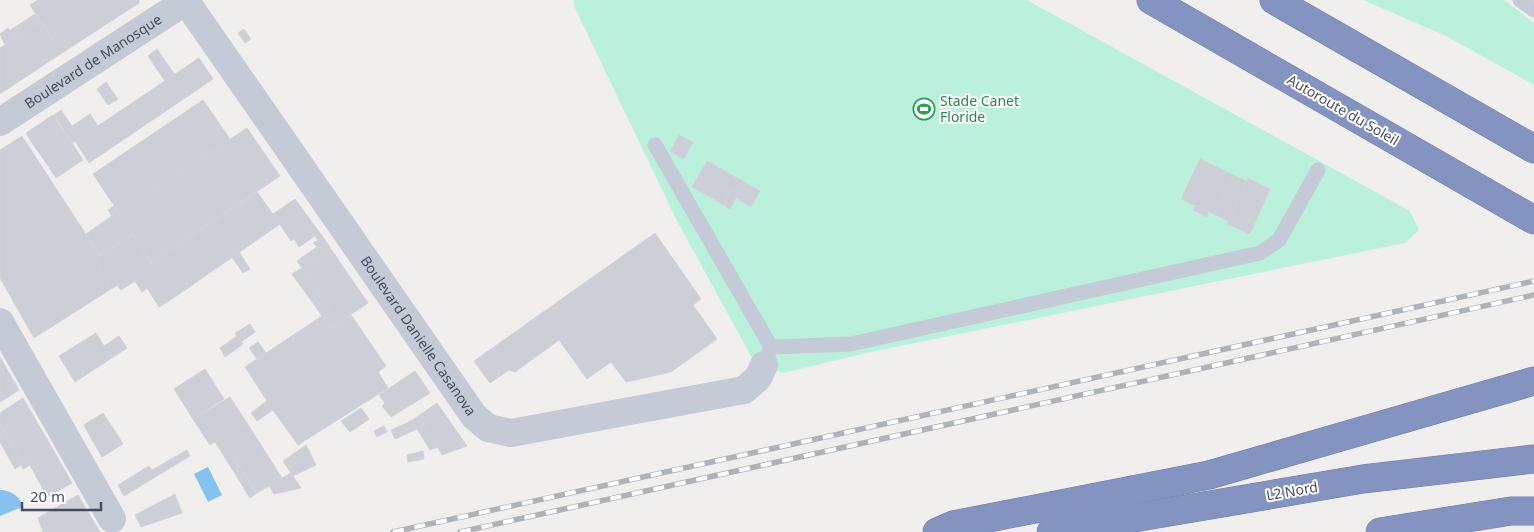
<svg xmlns="http://www.w3.org/2000/svg" width="1534" height="532" font-family="'Noto Sans',sans-serif">
	<rect width="100%" height="100%" fill="#f1efee"/>
	<g fill="#bbf1dc">
		<path d="M574,0h453l383,211 9,19 -14,13 -534,109 -88,21 -27,-11 -4,-4 -76,-139 -102,-213z"/>
		<path d="M1363,0h139l5,2 27,21v62l-88,-49z"/>
	</g>
	<g fill="#86c2ef">
		<path d="M208,467l14,28 -14,7 -14,-28z"/>
		<path d="M0,490c10,0 22,7 22,17l-22,9z"/>
	</g>
	<g fill="#cdcfd6" stroke="#d2d3da">
		<path d="M38,0h101v3l-77,50 -32,-48z"/>
		<path d="M35,14l6,8 -26,17 -6,-8z"/>
		<path d="M41,22l21,31 -62,41v-46z"/>
		<path d="M8,28l7,11 -10,6 -5,-11z"/>
		<path d="M244,29l7,10 -6,4 -7,-10z"/>
		<path d="M157,49l18,26 -10,6 -17,-25z"/>
		<path d="M199,58l14,21 -124,84 -14,-22 -3,2 -18,-28 7,-5 19,28z"/>
		<path d="M106,82l12,17 -10,6 -11,-16z"/>
		<path d="M203,100l27,39 -111,74 -26,-39z"/>
		<path d="M90,114l8,12 -18,12 -8,-12z"/>
		<path d="M53,115l6,10 -27,18 -6,-10z"/>
		<path d="M59,125l17,24 -27,18 -17,-24z"/>
		<path d="M247,128l33,48 -129,87 -32,-50z"/>
		<path d="M679,135l14,7 -9,17 -14,-8z"/>
		<path d="M22,136l78,120 -5,3 16,30 -77,49 -34,-60v-128z"/>
		<path d="M76,149l7,11 -27,18 -7,-11z"/>
		<path d="M1200,159l33,16 -19,39 -33,-15z"/>
		<path d="M707,161l53,30 -9,16 -15,-9 3,-6 -8,-3 -7,16 -32,-18z"/>
		<path d="M1233,175l14,6 -19,40 -14,-7z"/>
		<path d="M1248,178l22,11 -20,45 -23,-10z"/>
		<path d="M731,189l8,3 -9,17 -6,-4z"/>
		<path d="M257,192l23,32 -105,73 -24,-34z"/>
		<path d="M295,199l19,26 -23,16 -18,-27z"/>
		<path d="M114,206l19,28 -33,22 -14,-22 26,-18 -4,-6z"/>
		<path d="M1195,206l14,6 -2,5 -14,-7z"/>
		<path d="M314,225l9,12 -5,3 -9,-12z"/>
		<path d="M309,228l6,8 -16,11 -5,-8z"/>
		<path d="M655,233l46,66 -8,6 24,34 -46,33 -45,10 -15,-20 -24,17 -28,-39 -44,32 -6,-2 -19,13 -16,-22z"/>
		<path d="M133,234l18,29 -40,26 -16,-30z"/>
		<path d="M323,237l8,12 -14,-2 -4,-4z"/>
		<path d="M317,247l14,2 -21,13 -5,-7z"/>
		<path d="M331,249l17,25 -29,19 -22,-32 8,-6 5,7z"/>
		<path d="M239,252l11,17 -7,4 -11,-16z"/>
		<path d="M151,263l24,34 -16,10 -12,-19 -5,4 -7,-11 -14,9 -4,-5z"/>
		<path d="M302,268l17,25 -9,6 -18,-25z"/>
		<path d="M348,274l20,29 -37,25 -7,-9 8,-6 -13,-20z"/>
		<path d="M319,293l13,20 -8,6 -14,-20z"/>
		<path d="M351,315l35,51 -8,6 10,16 -90,57 -25,-35 -16,11 -6,-8 16,-12 -22,-34 77,-51 9,12z"/>
		<path d="M250,324l5,8 -14,10 -6,-9z"/>
		<path d="M96,333l8,13 15,-10 8,12 -52,34 -16,-26z"/>
		<path d="M237,336l6,8 -18,13 -5,-9z"/>
		<path d="M258,342l8,11 -9,6 -8,-11z"/>
		<path d="M0,357l19,33 -19,12z"/>
		<path d="M205,369l19,30 -31,20 -19,-30z"/>
		<path d="M415,371l15,22 -39,24 -9,-11 3,-3 -6,-8z"/>
		<path d="M230,397l17,26 -37,22 -17,-26z"/>
		<path d="M23,398l28,48 -29,18 -22,-40v-11z"/>
		<path d="M437,403l30,43 -25,9 -18,-31 -7,5 -6,-8z"/>
		<path d="M361,408l8,11 -19,13 -9,-11z"/>
		<path d="M103,413l10,15 -21,12 -8,-15z"/>
		<path d="M411,421l6,8 -22,10 -4,-9z"/>
		<path d="M247,423l35,55 9,-5 10,15 -27,6 -5,-8 -12,7 -24,-36 -6,4 -12,-19z"/>
		<path d="M0,424l22,40 -7,5 -15,-27z"/>
		<path d="M424,424l14,23 -8,3 -13,-21z"/>
		<path d="M384,426l3,6 -10,5 -3,-6z"/>
		<path d="M113,428l10,16 -21,13 -10,-17z"/>
		<path d="M306,445l10,20 -23,11 -10,-15z"/>
		<path d="M51,446l21,37 -25,14 -17,-32 -7,4 -2,-4z"/>
		<path d="M187,450l3,6 -66,40 -6,-11 31,-19 3,4z"/>
		<path d="M423,451l1,8 -16,3 -1,-7z"/>
		<path d="M233,457l24,36 -7,5 -23,-37z"/>
		<path d="M175,494l7,19 -41,14 -6,-12z"/>
		<path d="M78,495l22,37h-57l-5,-14z"/>
	</g>
	<g fill="none" stroke-linecap="round" stroke-linejoin="round">
		<g stroke="#6f7eab" stroke-width="29">
			<g id="highway">
				<path d="M1151,0l383,220"/>
				<path d="M1274,0l260,149"/>
				<path d="M937,532l16,-7 256,-50 325,-94"/>
				<path d="M1051,532l312,-53 171,-20"/>
				<path d="M1380,532l131,-21h23"/>
			</g>
		</g>
		<g stroke="#c4cad6" stroke-width="15">
			<path d="M1520,0l14,10"/>
			<path d="M655,145l116,202"/>
			<path d="M764,365l7,-18 80,-3 409,-91 19,-13 39,-70"/>
		</g>
		<g stroke="#c4cad6" stroke-width="28">
			<path id="s1" d="M185,0l289,416 14,12 23,5 233,-43 14,-12 6,-13"/>
			<path id="s2" d="M0,122l186,-121"/>
			<path d="M0,322l112,197"/>
		</g>
		<use href="#highway" stroke="#8493bf" stroke-width="28"/>
		<g stroke="#b0b2b9" stroke-width="5.5">
			<g id="rail">
				<path d="M393,532l1141,-251"/>
				<path d="M460,532l1074,-237"/>
			</g>
		</g>
		<use href="#rail" stroke="#fff" stroke-width="4" stroke-dasharray="11" stroke-linecap="butt"/>
	</g>
	<defs>
		<g id="stadium-ring" transform="scale(1.125)"><circle r="9.5" fill="#fff" stroke="#2e9e5b" stroke-width="1.5"/><path d="M0-5a6.5 5 0 1 0 0 10a6.5 5 0 1 0 0-10ZM-3.5-1.8h7v3.6h-7Z" fill="#2e9e5b"/></g>
	</defs>
	<g fill-rule="evenodd">
		<use href="#stadium-ring" x="924" y="109"/>
	</g>
	<g text-anchor="middle" stroke-width="4" stroke-linejoin="round" paint-order="stroke">
		<g font-size="14" fill="#464d5d" stroke="#fff">
			<text dy="5" stroke="none"><textPath href="#s2" startOffset="111">Boulevard de Manosque</textPath></text>
			<text transform="translate(1343 110) rotate(30)" y="5">Autoroute du Soleil</text>
			<text dy="5" stroke="none"><textPath href="#s1" startOffset="409">Boulevard Danielle Casanova</textPath></text>
			<text transform="translate(1292 491) rotate(-10)" y="5">L2 Nord</text>
		</g>
		<g font-size="14" fill="#27864d" stroke="#fff" text-anchor="start">
			<text x="940" y="106">Stade Canet<tspan x="940" dy="16">Floride</tspan></text>
		</g>
	</g>
	<path d="M22 502v8h79v-8" fill="none" stroke="#464d5d" stroke-width="2.5"/>
	<text x="30" y="502" font-size="15" fill="#464d5d" stroke="#ffffff" stroke-width="4" paint-order="stroke">20 m</text>
</svg>
